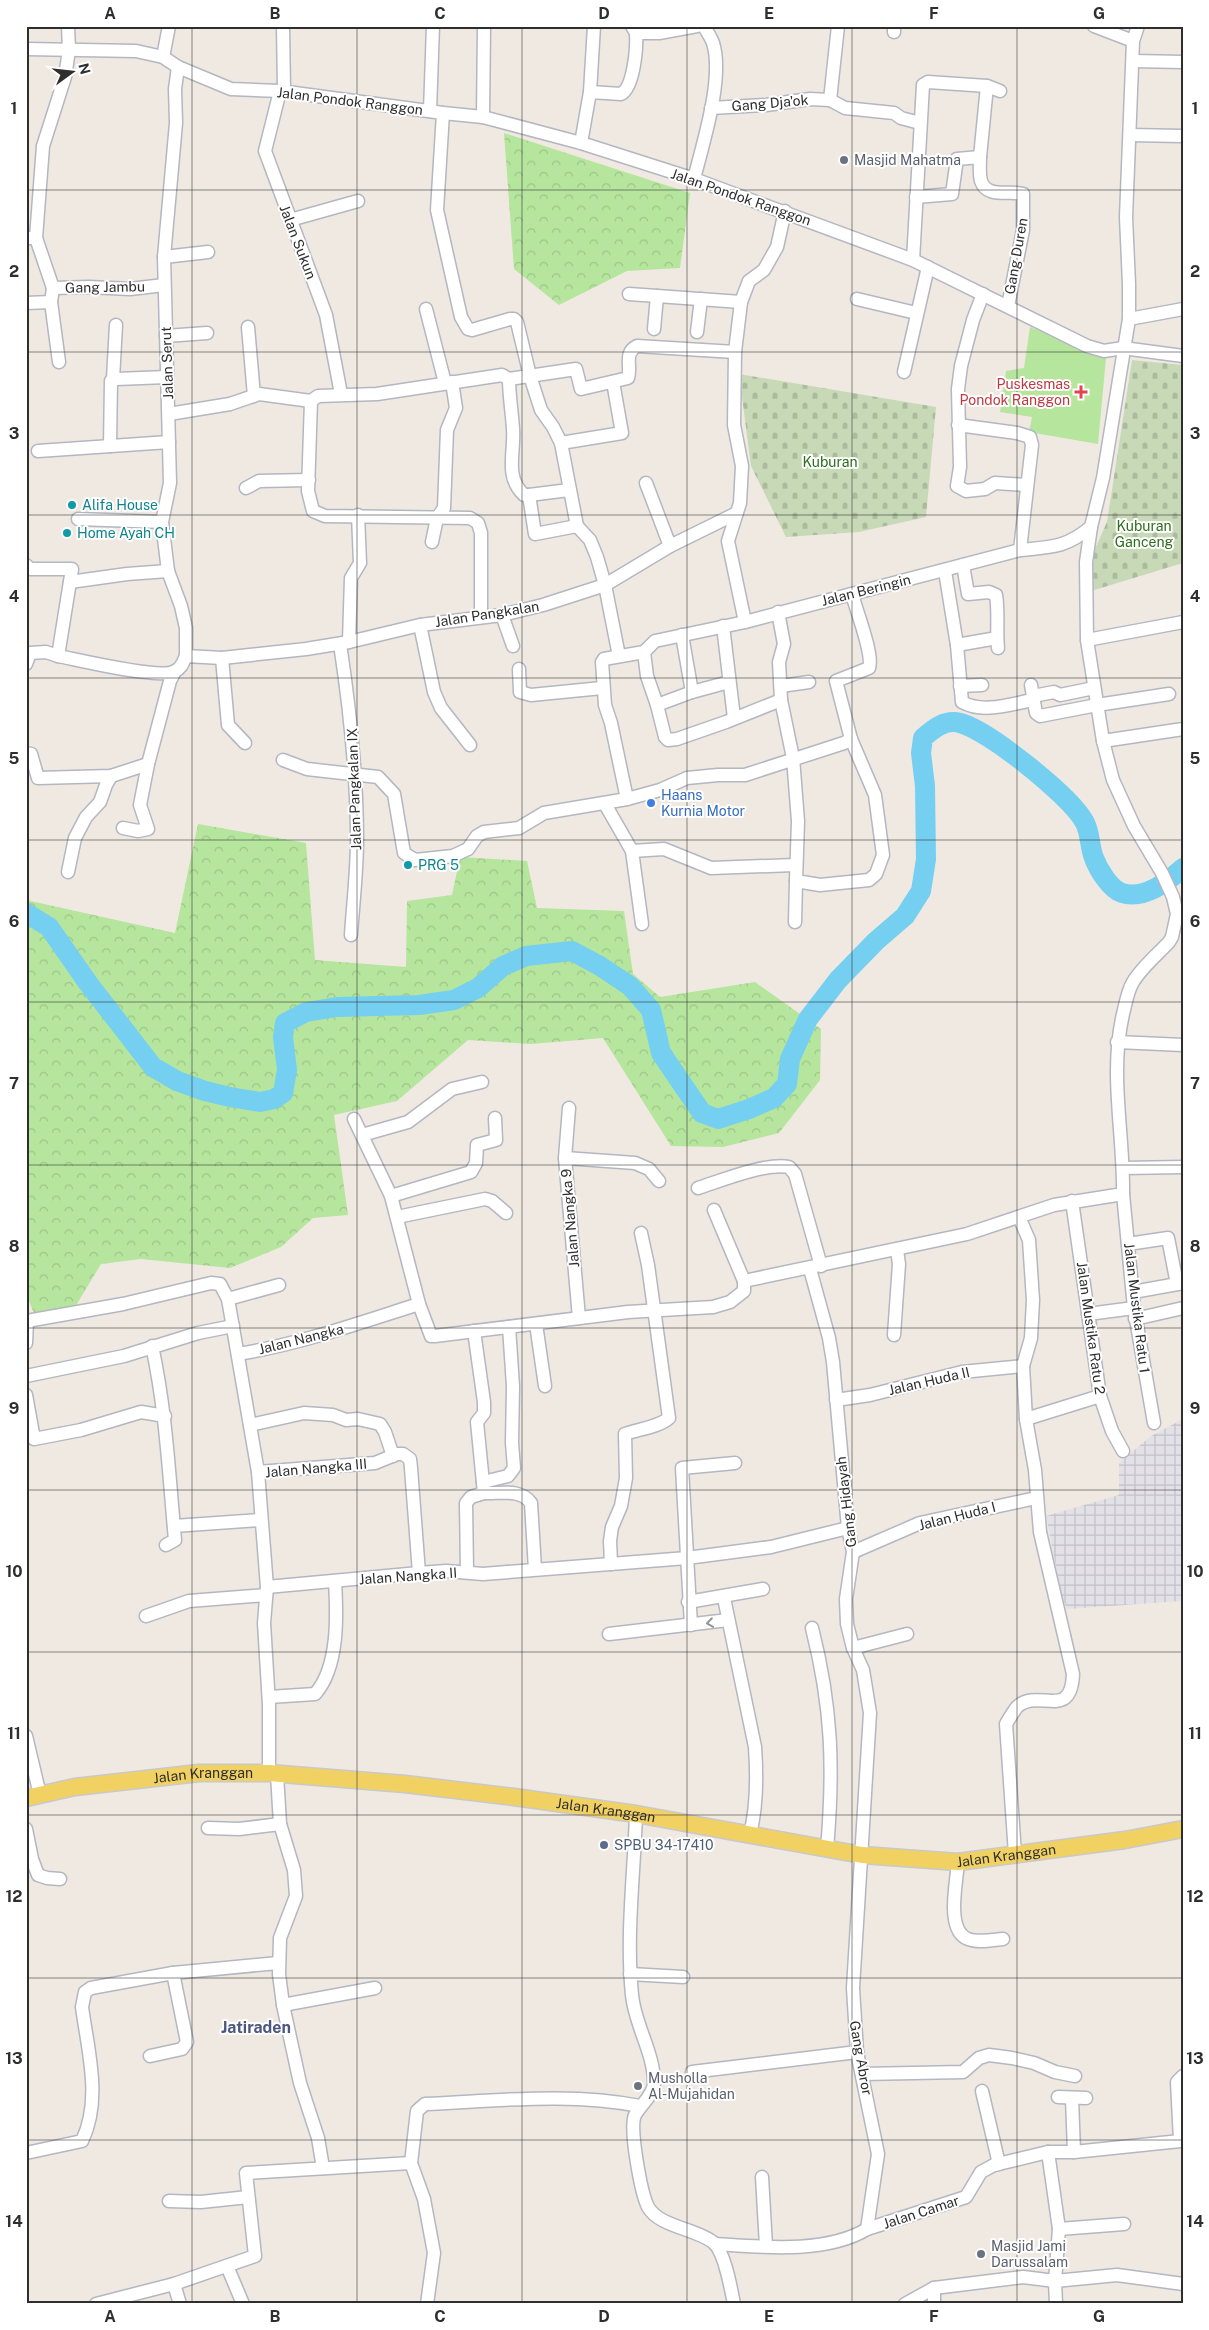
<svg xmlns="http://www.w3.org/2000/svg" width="1209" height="2330" font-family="'Public Sans',sans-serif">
	<defs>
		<pattern id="industrial-grid" width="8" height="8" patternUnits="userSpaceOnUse" patternTransform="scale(1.25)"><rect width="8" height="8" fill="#e3e1e8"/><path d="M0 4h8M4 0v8" fill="none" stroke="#c3c1c7"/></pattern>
		<pattern id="forest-crowns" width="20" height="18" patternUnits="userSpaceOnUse" patternTransform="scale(1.25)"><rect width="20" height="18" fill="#b6e59e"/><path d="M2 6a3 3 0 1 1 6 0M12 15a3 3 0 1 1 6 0" fill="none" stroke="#9dc588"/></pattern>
		<pattern id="cemetery-stones" width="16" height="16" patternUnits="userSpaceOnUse" patternTransform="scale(1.25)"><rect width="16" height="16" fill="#c8d9b8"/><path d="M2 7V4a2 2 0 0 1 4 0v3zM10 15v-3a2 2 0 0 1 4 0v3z" fill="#acbb9e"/></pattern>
	</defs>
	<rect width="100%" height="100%" fill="#efe9e1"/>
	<path fill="url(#industrial-grid)" d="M1183,1419v182l-116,8 -5,-12 -16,-81 73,-21v-32l32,-27z"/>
	<path fill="#b6e59e" d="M1030,327l76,31 -8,86 -69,-12 3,-15 -32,-5 6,-41 18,-3z"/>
	<g fill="url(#forest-crowns)">
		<path d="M504,133l186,60 -10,75 -53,3 -68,34 -45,-36z"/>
		<path d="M198,824l108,19 9,117 91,7 1,-66 45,-6 8,-38 67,4 10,47 87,3 9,63 27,23 95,-15 66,47 -1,51 -41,53 -56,14 -52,-1 -68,-108 -72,6 -63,-4 -71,61 -63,14 14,100 -35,3 -32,29 -51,21 -89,-9 -40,5 -29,48 -36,6 -10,-24v-394l149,33z"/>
	</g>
	<g fill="url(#cemetery-stones)">
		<path d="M1132,360l51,5v198l-92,28 3,-40 13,-29z"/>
		<path d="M739,374l197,33 -10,110 -67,15 -73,5 -35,-71z"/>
	</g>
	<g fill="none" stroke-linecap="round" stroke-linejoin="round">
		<path stroke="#75cff0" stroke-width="20" d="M26,913l23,14 39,56 65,84 24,14 28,10 25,6 30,5 14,-3 9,-6 4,-23 -4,-33 2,-14 21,-11 31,-5 82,-2 35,-5 24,-12 25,-22 23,-10 46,-5 28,15 30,20 21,24 10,43 41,60 16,6 31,-10 25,-11 13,-14 3,-25 18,-40 30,-39 38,-39 29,-25 16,-25 5,-32 -1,-73 -4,-33 2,-15c10,-9 22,-19 37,-15 28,7 109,72 124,98 7,12 5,25 10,37 4,11 16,31 28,35 22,7 45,-11 61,-25"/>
		<g stroke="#b4b7c1" stroke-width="15">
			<g id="minor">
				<path d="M283,26l1,65"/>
				<path d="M632,26l4,7h23l38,-7"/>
				<path d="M1094,26l39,15"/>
				<path d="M894,32v-6"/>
				<path d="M26,49l110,2 27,6 15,10 53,22 49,2 163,22 40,4 98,26 113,36 219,81 174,86 17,5 19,-3 60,8"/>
				<path d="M163,57l6,-31"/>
				<path d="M1133,61l50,1"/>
				<path d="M178,67l-3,22 1,34 -12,134 6,226 -8,39 6,49 13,35 5,22v28"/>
				<path d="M280,91l-15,60 61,164 15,79"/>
				<path d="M590,92l4,-66"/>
				<path d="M830,100l8,-74"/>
				<path d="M711,108l55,-3 44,-6 20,1 15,8 49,5 7,5 19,5"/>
				<path d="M430,111l3,-85"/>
				<path d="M443,113l-6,97 24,107 7,12 4,1 38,-11h4l3,3 13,54 11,34 12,17 8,16 16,83 13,14 7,17 8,28 14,71"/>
				<path d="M483,117l1,-91"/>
				<path d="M1130,135l53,1"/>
				<path d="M581,143l9,-51 31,2c13,-7 16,-47 15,-61"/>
				<path d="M980,157l7,-71"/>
				<path d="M694,179c9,-36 30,-101 19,-136 -2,-6 -6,-11 -9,-17"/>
				<path d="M916,197l36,-3 5,-35 23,-2c0,7 -1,17 1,24 6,18 29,9 42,13v36l-15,76"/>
				<path d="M785,211l-8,36 -13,23 -15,11 -8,21 -6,50 -1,73 8,41 -2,37 -12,38 17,81 275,-72c32,-3 45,-2 71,-23"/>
				<path d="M290,220l68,-19"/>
				<path d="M26,238h10l17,50 -2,14 8,60"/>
				<path d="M36,238l7,-92 22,-69 4,-27 -1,-24"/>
				<path d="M164,257l44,-5"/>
				<path d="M913,260l10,-175 5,-3 59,4 13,5"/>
				<path d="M53,288l36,-1 41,2 34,-4"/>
				<path d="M629,294l112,8"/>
				<path d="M983,294l-10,26 -12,46 -3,23 2,78 -3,19 9,5 19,-2 10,-6 31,2"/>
				<path d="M857,299l59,14"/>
				<path d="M26,303l25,-1"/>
				<path d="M426,309l19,74"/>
				<path d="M1129,319l54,-10"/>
				<path d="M248,327l6,69"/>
				<path d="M654,329l3,-33"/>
				<path d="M697,332l4,-33"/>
				<path d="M166,336l41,-3"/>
				<path d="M904,372l24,-105"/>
				<path d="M113,379l3,-54"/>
				<path d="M509,379c0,17 3,33 4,50 2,24 -9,47 11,66h5l40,-5"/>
				<path d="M311,401l-3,90 5,20 12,5 145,2 8,5 3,10v83"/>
				<path d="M169,414l61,-10 29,-10 52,7 7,-5 59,-2 125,-19 7,4 67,-10 5,20 47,-11c4,-11 -5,-25 9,-32l98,6"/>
				<path d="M958,425l59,8 13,4 2,8 -12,105"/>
				<path d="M561,443l61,-10 -9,-51"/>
				<path d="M110,446l1,-65 5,-2 51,-2"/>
				<path d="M38,451l131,-9"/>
				<path d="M646,483l24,63"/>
				<path d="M246,488l13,-7 50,-1"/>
				<path d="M529,495l6,39 42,-8"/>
				<path d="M78,519l84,3"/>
				<path d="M432,542l5,-24 7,-10 3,-78 9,-22 -4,-26"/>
				<path d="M26,565l4,4h42l-14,87"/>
				<path d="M963,565l5,29 21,-2 7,3c3,18 0,35 2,53"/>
				<path d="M945,571l12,74 5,57c21,12 49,2 71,-2"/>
				<path d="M70,582l57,-8 41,-3"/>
				<path d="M778,612l6,32 -5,18 2,38 12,58 5,63 -2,60 24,4 49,-5 7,-6 7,-19 -8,-60 -24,-56 -15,-58 33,-13c5,-13 -13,-58 -17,-74"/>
				<path d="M502,615l11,31"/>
				<path d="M420,625l14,67 7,16 29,37"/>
				<path d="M723,626l11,92"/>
				<path d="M682,635l10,57"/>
				<path d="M1087,640l96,-18"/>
				<path d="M349,642l2,-64 9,-15 -2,-48"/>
				<path d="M340,644c10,66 17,130 17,196 0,32 -4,64 -6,95"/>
				<path d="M957,645l40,-7"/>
				<path d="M644,652l3,24 10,29 8,32 3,3 9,-1 49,-17 55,-22"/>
				<path d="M222,658l6,67 17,18"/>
				<path d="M26,664l4,-11 16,-1 12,4c21,4 103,24 117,15 7,-3 8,-9 11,-15l36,2 84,-9 43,-7 71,-17 82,-10 41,-10 62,-20 65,-39 65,-32"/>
				<path d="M519,669l1,23 11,3 71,-7"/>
				<path d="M1031,685l5,28 4,3 57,-11 72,-11"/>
				<path d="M781,686l28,-4"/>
				<path d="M960,686l22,-1"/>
				<path d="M1033,696l21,-4 6,3 34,-7"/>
				<path d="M657,705l35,-13 37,-10"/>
				<path d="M1103,741l80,-12"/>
				<path d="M26,753l5,1 7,24 73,-2 37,-12"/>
				<path d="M283,760l24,9 71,8 16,17 10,59 11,7 38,-4 15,-7 9,-13 7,-4 35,-4 25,-15 83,-14 33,-9 27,-12 31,-3h27l99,-32 7,-4"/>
				<path d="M627,799l-16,-76 -6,-18 -3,-43 2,-3 40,-7 11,-11 90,-19"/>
				<path d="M605,804l27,47 10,73"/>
				<path d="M123,828l15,3 10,-2 -8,-24 8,-41 22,-83 4,-8"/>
				<path d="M632,851l32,-2 47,19 84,-3"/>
				<path d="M68,872l7,-34 11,-21 14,-15 6,-17 5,-9"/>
				<path d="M795,922l1,-41"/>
				<path d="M1117,1042l66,3"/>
				<path d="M354,1119l37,77 28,108"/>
				<path d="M362,1135l46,-13 44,-33 30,-7"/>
				<path d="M565,1158l4,-50"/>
				<path d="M1124,1168l59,-1"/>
				<path d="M698,1188c22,-7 69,-26 91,-21l6,7 26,92"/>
				<path d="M1123,1194l11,114 20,115"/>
				<path d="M391,1196l80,-24 5,-9 1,-18 19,-5 -1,-22"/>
				<path d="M1072,1201l28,195 12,35 11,20"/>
				<path d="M397,1217l88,-18 7,2 14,12"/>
				<path d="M1128,1244l40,-6 9,46"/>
				<path d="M810,1269l19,69 4,24 15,166 5,24 -7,47 1,25 6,24 10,22 7,43 -17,275 4,64 21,102 -11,75"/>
				<path d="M744,1281l223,-47 87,-29 69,-11c1,-61 -14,-119 0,-180 3,-11 4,-22 10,-32 9,-15 25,-28 36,-40l3,-5 5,-23 -4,-17 -11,-24 -28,-47 -21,-46 -10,-39 -16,-101 -1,-78 5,-35 12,-49 26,-159v-35l-3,-67 7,-176 5,-15"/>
				<path d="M1133,1292l50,-9"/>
				<path d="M228,1299l51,-14"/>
				<path d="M1088,1314l46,-6"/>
				<path d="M579,1318l-14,-160 70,5 14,6 10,12"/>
				<path d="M1135,1319l48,-11"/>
				<path d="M536,1324l9,62"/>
				<path d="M474,1331l10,71v11l-7,9 7,71c16,1 36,-5 47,10l4,66"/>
				<path d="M894,1335l5,-71 -2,-14"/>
				<path d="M26,1343l1,-22 96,-17 88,-21 9,1 8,15 30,173 9,115 -3,36 5,82v68"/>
				<path d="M152,1346c14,64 17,129 23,194l-9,5"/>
				<path d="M238,1354c62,-10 121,-31 181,-50l12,32h4l193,-24 85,-5 17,-5 14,-11v-10l-30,-71"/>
				<path d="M26,1376l98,-20 74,-23 35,-7"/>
				<path d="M26,1395l8,44 47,-9 60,-18 24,4"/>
				<path d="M836,1400l34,-5 92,-23 61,-6"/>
				<path d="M1026,1419l74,-23"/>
				<path d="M250,1425l54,-12 29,2 13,5 12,-1 22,5 5,8 8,24"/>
				<path d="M258,1472l117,-9 22,-9h6l7,5 1,9 8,105"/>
				<path d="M483,1482l25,-6 6,-8 -2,-25 1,-57 -4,-59"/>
				<path d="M174,1526l87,-6"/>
				<path d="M853,1552l67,-29 116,-25"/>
				<path d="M611,1564l-1,-23 2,-14 9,-21 5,-28 -1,-44c14,-5 34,-7 44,-16l-21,-153 -7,-32"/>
				<path d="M467,1572l-1,-69 5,-6 13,-4"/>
				<path d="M267,1587l152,-14 27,-2 37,3 204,-16 84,-11 77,-19"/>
				<path d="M724,1598l31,149c2,28 2,60 -5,87"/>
				<path d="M688,1602l75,-13"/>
				<path d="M146,1616l43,-15 77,-6"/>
				<path d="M691,1625l-9,-157 53,-5"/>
				<path d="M812,1628c20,79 22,140 15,221"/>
				<path d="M609,1634l119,-14"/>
				<path d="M853,1648l54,-14"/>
				<path d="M269,1697l46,-3c24,-27 22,-79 20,-113"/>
				<path d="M26,1736l14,59"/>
				<path d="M277,1774l3,50 14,46 2,26 -16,42 -1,36 4,31 17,78 18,55 5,30"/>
				<path d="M636,1814c-2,61 -10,121 -4,181 3,31 22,57 22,88 0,12 -13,21 -19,32 -6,13 6,78 13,92 11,20 50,22 66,36 11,10 17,46 20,61"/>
				<path d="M208,1828l31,1 41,-5"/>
				<path d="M26,1829l6,30 6,16 9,3 13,1"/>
				<path d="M1015,1854l-9,-130c3,-5 7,-12 11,-17 21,-20 54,15 56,-33l-33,-142 -5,-62 -9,-51 -3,-53 8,-28 2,-38 -4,-60 -10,-23"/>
				<path d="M958,1862c-1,19 -13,68 10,77 10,4 24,1 35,0"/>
				<path d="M630,1974l53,3"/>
				<path d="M283,2005l92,-17"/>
				<path d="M150,2056l32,-7 5,-7 -14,-69"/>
				<path d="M692,2072l165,-20"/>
				<path d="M863,2074l100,-2 16,-14 10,-3 23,3 22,5 21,9 20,4"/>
				<path d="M982,2091l17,73 -5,1"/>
				<path d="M1058,2097l28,1"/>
				<path d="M1072,2098l2,54"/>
				<path d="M1048,2152l11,77 -4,52 1,23"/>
				<path d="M26,2153l56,-12c20,-41 6,-90 0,-134l3,-15 6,-4 82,-15 105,-10"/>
				<path d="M762,2177l4,69"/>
				<path d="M169,2201l32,1 47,-5"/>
				<path d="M1059,2229l65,-5"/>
				<path d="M715,2244c47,3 111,10 152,-15l99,-32 15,-25 13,-7 54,-13h26l106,-11 -3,-59 6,-6"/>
				<path d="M227,2266l16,38"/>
				<path d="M174,2284l6,20"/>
				<path d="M934,2288v16"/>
				<path d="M96,2304l78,-20 81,-28 -9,-83 165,-10"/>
				<path d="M427,2304l7,-51 -10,-54 -13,-36 6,-52 8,-7c71,-3 146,-12 215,2"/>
				<path d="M905,2304l29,-16 89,-11 32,4 62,-6 66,9"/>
			</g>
		</g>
		<g stroke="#c9c9c9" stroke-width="19">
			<g id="major">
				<path id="s1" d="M26,1798l49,-11 124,-14h70l136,11 109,13 122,17 226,41 96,7 167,-22 58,-11"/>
			</g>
		</g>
		<use href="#minor" stroke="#fff" stroke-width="12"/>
		<use href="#major" stroke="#f2d163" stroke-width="16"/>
	</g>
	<defs><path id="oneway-chevron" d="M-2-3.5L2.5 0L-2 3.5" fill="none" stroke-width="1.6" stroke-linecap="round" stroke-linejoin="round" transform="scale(1.25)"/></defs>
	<use stroke="#969696" href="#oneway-chevron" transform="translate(710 1623) rotate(172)"/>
	<path fill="none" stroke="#2e2e2e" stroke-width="1" stroke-opacity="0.55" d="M192,26v2278M357,26v2278M522,26v2278M687,26v2278M852,26v2278M1017,26v2278M26,190h1157M26,352h1157M26,515h1157M26,678h1157M26,840h1157M26,1002h1157M26,1165h1157M26,1328h1157M26,1490h1157M26,1652h1157M26,1815h1157M26,1978h1157M26,2140h1157"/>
	<g fill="#6b7280" stroke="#fff" stroke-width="2">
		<circle cx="844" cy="160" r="5"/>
		<circle cx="638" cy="2086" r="5"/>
		<circle cx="981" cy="2254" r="5"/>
	</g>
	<path fill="#e0444e" stroke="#fff" stroke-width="2" d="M1078.5 384.5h5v5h5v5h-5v5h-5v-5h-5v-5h5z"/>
	<g fill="#0f9aa8" stroke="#fff" stroke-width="2">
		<circle cx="72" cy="505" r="5"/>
		<circle cx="67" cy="533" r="5"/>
		<circle cx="408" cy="865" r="5"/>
	</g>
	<circle fill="#3f7fe0" stroke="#fff" stroke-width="2" cx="651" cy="803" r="5"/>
	<circle fill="#5c6f8a" stroke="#fff" stroke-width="2" cx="604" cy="1845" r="5"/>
	<g text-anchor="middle" stroke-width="4" stroke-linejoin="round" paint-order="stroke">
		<g font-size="14" fill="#2e2e2e" stroke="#fff">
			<text transform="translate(350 101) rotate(7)" y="5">Jalan Pondok Ranggon</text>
			<text transform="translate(770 103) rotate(-5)" y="5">Gang Dja'ok</text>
			<text transform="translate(741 197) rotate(19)" y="5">Jalan Pondok Ranggon</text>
			<text transform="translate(298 242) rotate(69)" y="5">Jalan Sukun</text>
			<text transform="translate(1016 256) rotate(-80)" y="5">Gang Duren</text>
			<text transform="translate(105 287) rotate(-1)" y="5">Gang Jambu</text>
			<text transform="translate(167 363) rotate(-92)" y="5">Jalan Serut</text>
			<text transform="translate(866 590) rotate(-14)" y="5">Jalan Beringin</text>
			<text transform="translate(487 614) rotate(-9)" y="5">Jalan Pangkalan</text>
			<text transform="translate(354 789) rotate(-92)" y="5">Jalan Pangkalan IX</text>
			<text transform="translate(570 1218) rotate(-95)" y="5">Jalan Nangka 9</text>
			<text transform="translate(1137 1308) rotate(83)" y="5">Jalan Mustika Ratu 1</text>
			<text transform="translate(1091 1328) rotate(82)" y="5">Jalan Mustika Ratu 2</text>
			<text transform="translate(301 1339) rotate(-14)" y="5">Jalan Nangka</text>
			<text transform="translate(929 1381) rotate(-13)" y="5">Jalan Huda II</text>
			<text transform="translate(316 1468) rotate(-5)" y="5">Jalan Nangka III</text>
			<text transform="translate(846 1502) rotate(-97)" y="5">Gang Hidayah</text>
			<text transform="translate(957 1516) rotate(-14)" y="5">Jalan Huda I</text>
			<text transform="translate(408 1576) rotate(-4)" y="5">Jalan Nangka II</text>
			<text dy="5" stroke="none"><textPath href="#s1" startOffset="179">Jalan Kranggan</textPath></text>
			<text dy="5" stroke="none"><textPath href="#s1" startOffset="584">Jalan Kranggan</textPath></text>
			<text dy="5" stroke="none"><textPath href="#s1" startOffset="989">Jalan Kranggan</textPath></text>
			<text transform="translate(861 2058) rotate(80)" y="5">Gang Abror</text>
			<text transform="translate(921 2212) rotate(-18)" y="5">Jalan Camar</text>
		</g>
		<g font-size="14" fill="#5b616d" stroke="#fff" text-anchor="start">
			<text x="854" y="165">Masjid Mahatma</text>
			<text x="648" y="2083">Musholla<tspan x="648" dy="16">Al-Mujahidan</tspan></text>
			<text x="991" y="2251">Masjid Jami<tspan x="991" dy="16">Darussalam</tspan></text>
		</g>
		<g font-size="14" fill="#be3a42" stroke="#fff" text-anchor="end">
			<text x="1070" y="389">Puskesmas<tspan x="1070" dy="16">Pondok Ranggon</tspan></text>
		</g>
		<g font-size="14" fill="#2c6e1b" stroke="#fff">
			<text x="830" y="467">Kuburan</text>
			<text x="1144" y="531">Kuburan<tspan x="1144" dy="16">Ganceng</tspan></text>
		</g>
		<g font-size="14" fill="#0d838f" stroke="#fff" text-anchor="start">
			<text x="82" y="510">Alifa House</text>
			<text x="77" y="538">Home Ayah CH</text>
			<text x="418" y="870">PRG 5</text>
		</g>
		<g font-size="14" fill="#366cbe" stroke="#fff" text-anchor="start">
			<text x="661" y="800">Haans<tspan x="661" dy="16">Kurnia Motor</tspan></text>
		</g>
		<g font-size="14" fill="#4e5e75" stroke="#fff" text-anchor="start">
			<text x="614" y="1850">SPBU 34-17410</text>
		</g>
		<g font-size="16" font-weight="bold" fill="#4d5680" stroke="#fff">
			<text x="256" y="2033">Jatiraden</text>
		</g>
	</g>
	<rect width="1209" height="2330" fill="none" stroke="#ffffff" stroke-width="55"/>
	<g transform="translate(72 72) rotate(75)" stroke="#ffffff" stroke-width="4" paint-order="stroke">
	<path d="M0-4L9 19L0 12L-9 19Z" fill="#2e2e2e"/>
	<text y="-8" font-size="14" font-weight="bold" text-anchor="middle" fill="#2e2e2e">N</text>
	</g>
	<rect x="28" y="28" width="1154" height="2274" fill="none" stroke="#2e2e2e" stroke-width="2"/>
	<g font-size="16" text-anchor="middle" font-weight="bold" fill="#2e2e2e">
		<text x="110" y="19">A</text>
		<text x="275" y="19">B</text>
		<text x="440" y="19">C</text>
		<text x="604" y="19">D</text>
		<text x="769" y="19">E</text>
		<text x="934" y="19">F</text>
		<text x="1099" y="19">G</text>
		<text x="14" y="114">1</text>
		<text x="1195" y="114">1</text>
		<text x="14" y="277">2</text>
		<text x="1195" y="277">2</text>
		<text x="14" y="439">3</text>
		<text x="1195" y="439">3</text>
		<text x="14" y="602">4</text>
		<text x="1195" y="602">4</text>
		<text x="14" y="764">5</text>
		<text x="1195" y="764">5</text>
		<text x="14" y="927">6</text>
		<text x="1195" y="927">6</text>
		<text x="14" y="1089">7</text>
		<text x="1195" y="1089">7</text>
		<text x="14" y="1252">8</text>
		<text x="1195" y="1252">8</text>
		<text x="14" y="1414">9</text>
		<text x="1195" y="1414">9</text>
		<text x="14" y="1577">10</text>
		<text x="1195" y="1577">10</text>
		<text x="14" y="1739">11</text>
		<text x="1195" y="1739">11</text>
		<text x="14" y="1902">12</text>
		<text x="1195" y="1902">12</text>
		<text x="14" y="2064">13</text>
		<text x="1195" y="2064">13</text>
		<text x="14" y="2227">14</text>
		<text x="1195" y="2227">14</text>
		<text x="110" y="2322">A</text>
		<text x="275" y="2322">B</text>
		<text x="440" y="2322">C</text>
		<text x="604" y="2322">D</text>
		<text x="769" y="2322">E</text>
		<text x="934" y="2322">F</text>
		<text x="1099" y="2322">G</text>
	</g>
</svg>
